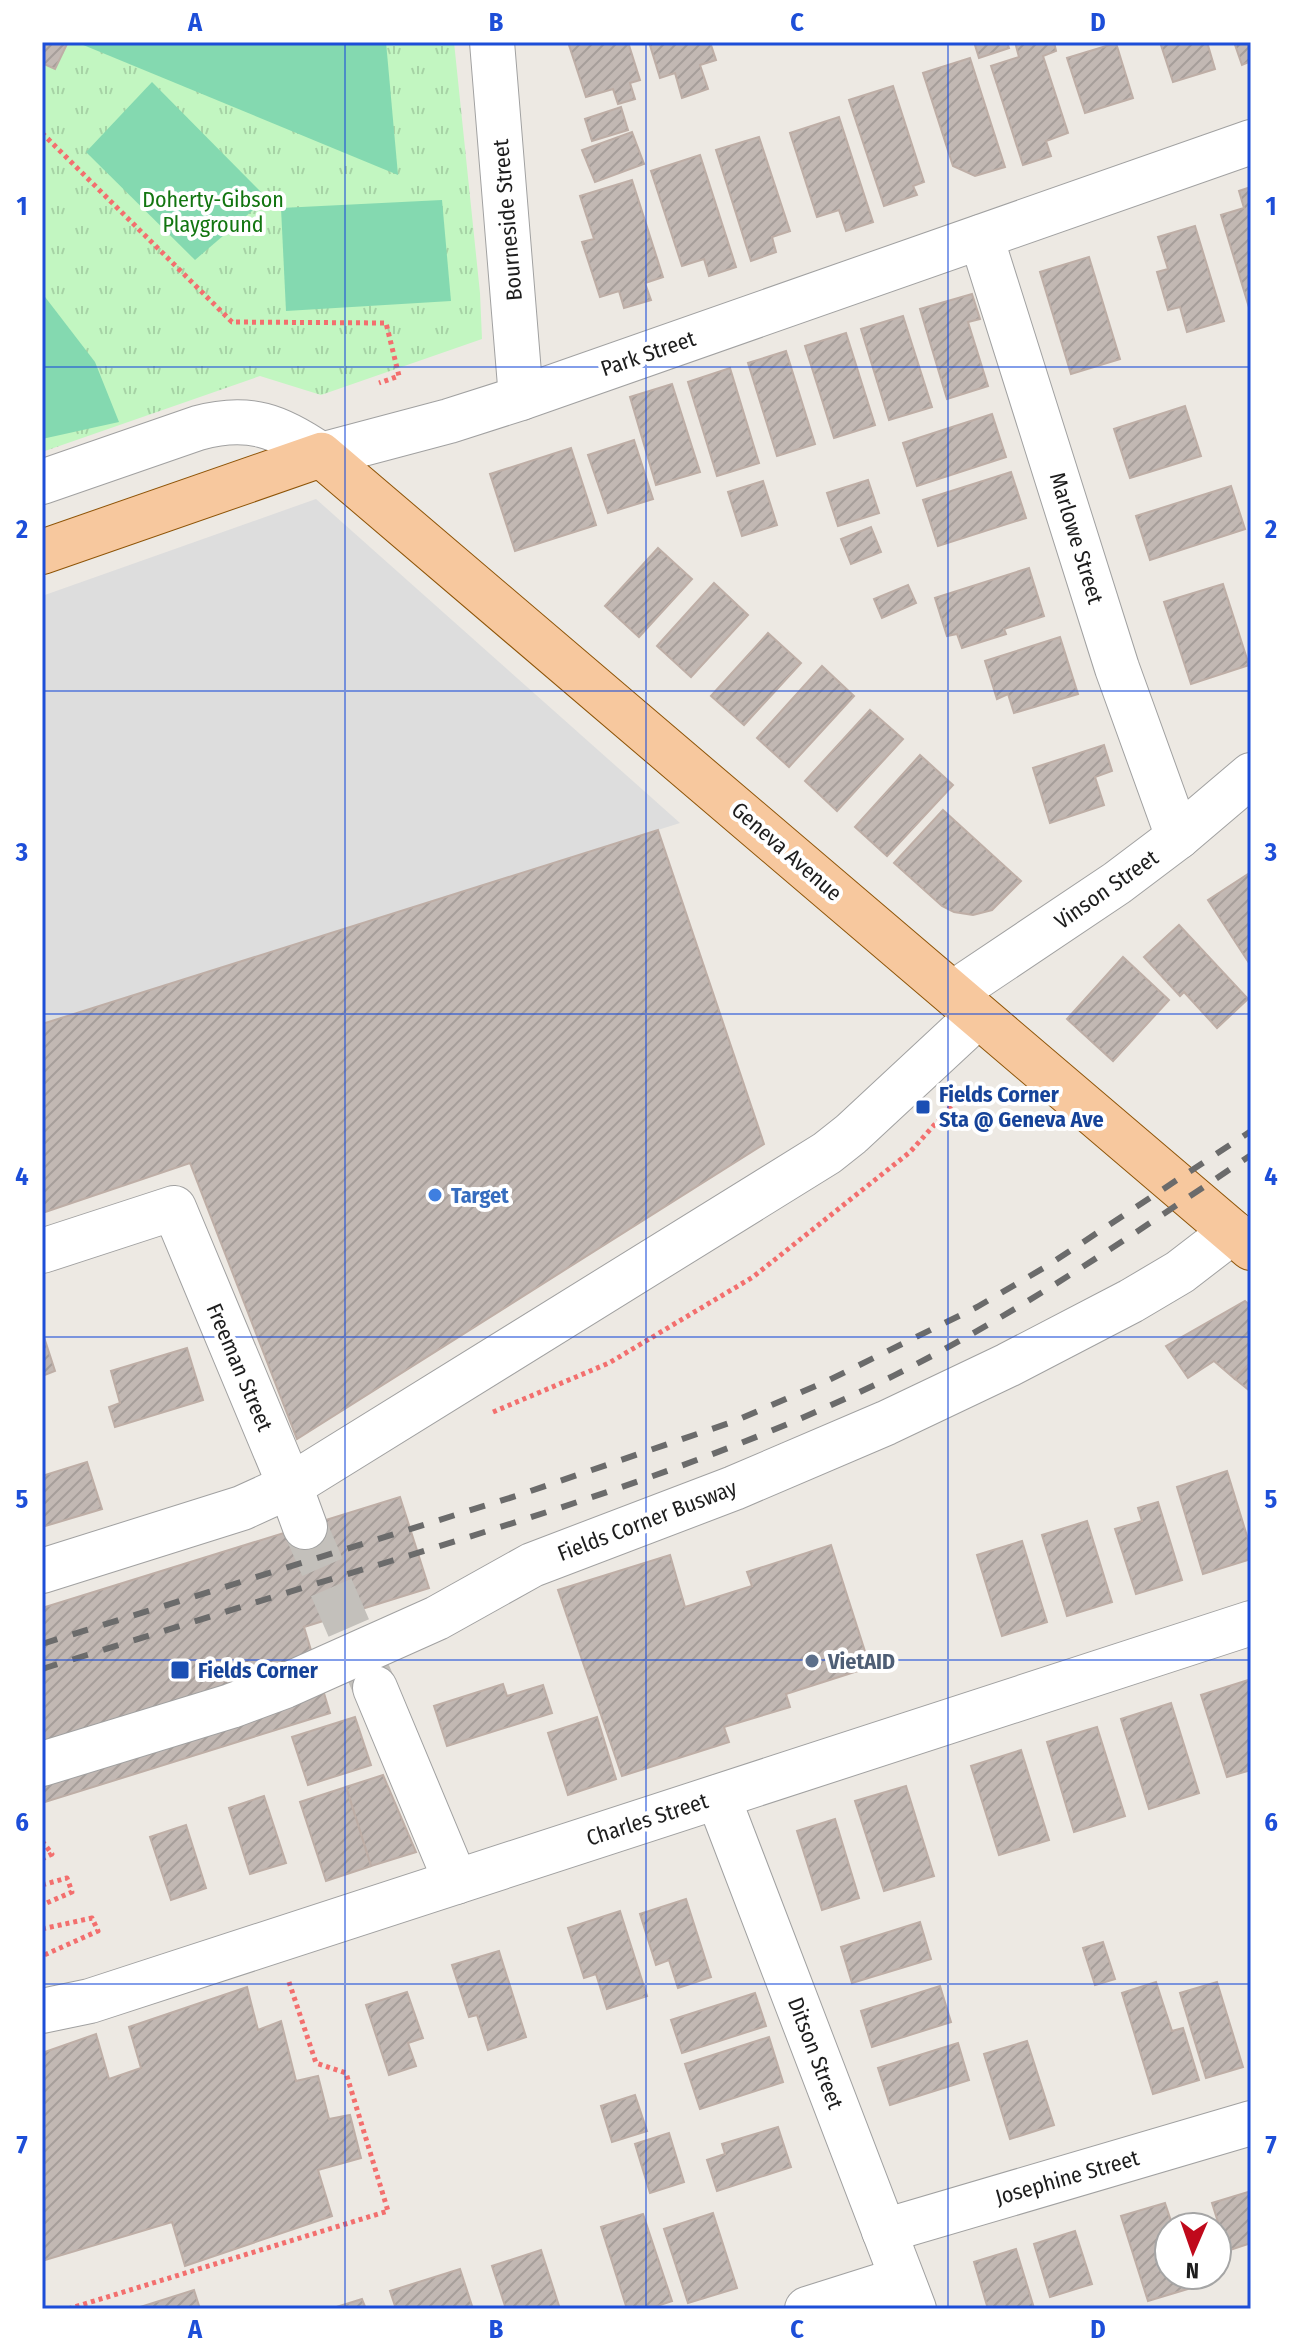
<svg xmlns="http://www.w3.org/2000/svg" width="1293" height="2351" font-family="'Fira Sans Condensed',sans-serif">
	<defs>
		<pattern id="park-tufts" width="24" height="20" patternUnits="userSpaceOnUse" patternTransform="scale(2)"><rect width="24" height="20" fill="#c2f6c1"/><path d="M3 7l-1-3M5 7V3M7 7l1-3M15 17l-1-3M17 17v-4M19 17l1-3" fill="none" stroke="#a6d2a5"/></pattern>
		<pattern id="building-hatch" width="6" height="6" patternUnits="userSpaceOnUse" patternTransform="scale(2)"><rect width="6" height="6" fill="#c2b8b3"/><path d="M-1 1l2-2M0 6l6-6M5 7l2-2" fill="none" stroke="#a69e9a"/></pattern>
	</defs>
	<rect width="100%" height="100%" fill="#ede9e3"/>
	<path fill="url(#park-tufts)" d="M42,42h412l26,251 2,46 -161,56 -61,-19 -218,76z"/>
	<g fill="#84d9b0">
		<path d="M76,42h310l12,133z"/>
		<path d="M152,82l115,116 -72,62 -109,-108z"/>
		<path d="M442,200l9,101 -165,10 -5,-103z"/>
		<path d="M42,293l53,69 24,60 -77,17z"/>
	</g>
	<path fill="#ddd" d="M316,499l364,324 -638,201v-428z"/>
	<g fill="url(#building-hatch)" stroke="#beaea6" stroke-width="2">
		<path d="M42,42h26l-13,27 -13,-6z"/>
		<path d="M568,42h60l12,38 -10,3 5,16 -17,5 -5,-15 -27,8z"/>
		<path d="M649,42h61l6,18 -16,5 8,24 -26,9 -7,-25 -15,5z"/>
		<path d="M974,42h33l2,6 -30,10z"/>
		<path d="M1015,42h39l2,9 -13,5 25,77 -22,8 5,15 -28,9 -32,-99 28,-9z"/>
		<path d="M1160,42h47l8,27 -42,13z"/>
		<path d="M1234,42h17v19l-9,4z"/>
		<path d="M1116,43l17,55 -48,15 -18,-55z"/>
		<path d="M970,58l35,109 -30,9 -22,-10 -30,-93z"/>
		<path d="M893,86l31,96 -11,4 4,9 -33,11 -35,-106z"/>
		<path d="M621,107l7,23 -36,11 -7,-22z"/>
		<path d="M839,117l34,105 -27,9 -7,-21 -22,7 -27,-84z"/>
		<path d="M632,132l12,32 -49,18 -13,-32z"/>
		<path d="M759,137l31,94 -18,6 4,15 -25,9 -35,-111z"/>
		<path d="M700,155l36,112 -27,9 -5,-17 -22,7 -31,-95z"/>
		<path d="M632,180l31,97 -18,6 6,17 -27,8 -5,-17 -19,6 -18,-55 12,-3 -14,-43z"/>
		<path d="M1251,187v127l-30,-99 23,-7 -5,-17z"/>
		<path d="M1195,226l29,95 -37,11 -7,-25 -12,3 -11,-38 11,-3 -10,-32z"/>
		<path d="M1089,257l31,102 -49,15 -31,-102z"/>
		<path d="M972,294l8,25 -12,3 20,64 -41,13 -27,-90z"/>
		<path d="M903,316l29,91 -43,13 -28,-91z"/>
		<path d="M846,333l29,92 -41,13 -29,-92z"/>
		<path d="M786,351l29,93 -38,12 -29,-93z"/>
		<path d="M730,368l29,95 -42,13 -29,-94z"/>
		<path d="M672,384l28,88 -44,13 -26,-88z"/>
		<path d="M1185,406l16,50 -71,22 -16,-49z"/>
		<path d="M992,414l14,43 -89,29 -14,-43z"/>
		<path d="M634,440l19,59 -45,14 -20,-58z"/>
		<path d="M571,448l25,77 -81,26 -25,-77z"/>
		<path d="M1011,472l15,46 -88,28 -15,-46z"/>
		<path d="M868,480l11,33 -41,13 -11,-33z"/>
		<path d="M763,481l14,44 -35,11 -14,-44z"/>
		<path d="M1231,486l14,43 -95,31 -14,-44z"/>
		<path d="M871,527l10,25 -30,12 -10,-25z"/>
		<path d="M658,548l34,31 -53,58 -34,-31z"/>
		<path d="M1029,568l15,48 -40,13 2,5 -44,14 -5,-14 -10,2 -12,-38z"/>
		<path d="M714,583l34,32 -57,62 -34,-31z"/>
		<path d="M1223,584l26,81 -58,19 -27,-82z"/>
		<path d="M908,585l8,18 -34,15 -8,-19z"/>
		<path d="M768,633l33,30 -57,62 -33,-29z"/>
		<path d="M1060,637l18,57 -64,19 -6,-19 -11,5 -12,-38z"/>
		<path d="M822,666l32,30 -65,71 -32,-29z"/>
		<path d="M870,710l33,29 -66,72 -32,-30z"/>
		<path d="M1104,745l8,26 -17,6 9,28 -54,18 -17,-55z"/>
		<path d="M920,755l33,30 -66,71 -32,-29z"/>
		<path d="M943,810l78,71 -29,29 -19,5 -19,-3 -12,-6 -48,-43z"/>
		<path d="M658,830l106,314 -467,295 -107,-276 -148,50v-189z"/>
		<path d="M1251,872v94l-43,-66z"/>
		<path d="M1179,925l69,74 -31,29 -33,-36 -4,4 -36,-39z"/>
		<path d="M1123,957l46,43 -56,61 -46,-42z"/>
		<path d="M1245,1301l6,5v56l-16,17 -21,-18 -26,17 -22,-32z"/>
		<path d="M42,1331l13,40 -13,5z"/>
		<path d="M187,1348l16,52 -88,27 -6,-20 11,-4 -9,-32z"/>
		<path d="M1251,1362v30l-16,-13z"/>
		<path d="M87,1462l15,47 -60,18v-51z"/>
		<path d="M1227,1471l24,78v10l-48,15 -26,-87z"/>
		<path d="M400,1497l29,91 -125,39 26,86 -288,90v-195z"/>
		<path d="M1158,1502l24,78 -46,14 -21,-65 27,-8 -4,-13z"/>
		<path d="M1087,1521l25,81 -45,14 -25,-81z"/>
		<path d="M1022,1541l25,81 -45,14 -25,-81z"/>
		<path d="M831,1545l39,122 -84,27 4,13 -66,20 5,15 -107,34 -64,-186 112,-35 15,52 67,-21 -5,-14z"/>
		<path d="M1251,1679v91l-24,7 -26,-82z"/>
		<path d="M503,1684l4,12 36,-11 9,28 -105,33 -13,-40z"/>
		<path d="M1171,1703l28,90 -50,16 -28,-90z"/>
		<path d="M355,1717l16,48 -63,20 -16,-48z"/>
		<path d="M597,1717l19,62 -48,16 -20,-62z"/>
		<path d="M1097,1727l28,89 -51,16 -27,-90z"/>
		<path d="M1021,1750l28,90 -50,15 -28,-89z"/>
		<path d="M383,1775l33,77 -45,14 -25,-79z"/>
		<path d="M906,1786l28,90 -50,15 -29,-90z"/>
		<path d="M346,1787l25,79 -45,15 -26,-79z"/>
		<path d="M264,1796l22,67 -36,11 -21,-66z"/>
		<path d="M835,1819l24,79 -37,12 -25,-79z"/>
		<path d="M186,1825l20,63 -35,12 -21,-63z"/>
		<path d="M686,1899l25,78 -33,11 -9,-28 -13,5 -16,-51z"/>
		<path d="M620,1911l27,85 -40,13 -11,-35 -12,4 -16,-50z"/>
		<path d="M920,1922l11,37 -79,24 -11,-36z"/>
		<path d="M1103,1942l12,37 -20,6 -12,-37z"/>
		<path d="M499,1951l27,86 -38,13 -11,-35 -8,2 -17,-52z"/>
		<path d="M1156,1982l16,49 11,-3 16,52 -46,14 -31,-101z"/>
		<path d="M1217,1982l26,85 -37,11 -26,-85z"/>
		<path d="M940,1986l11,36 -79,25 -11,-36z"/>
		<path d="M247,1987l11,43 23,-9 15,60 22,-5 11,43 21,-4 11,43 -43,12 14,46 -147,50 -13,-44 -130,39v-208l54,-19 13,45 32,-11 -12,-41z"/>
		<path d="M407,1992l16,46 -15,5 8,23 -27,9 -23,-70z"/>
		<path d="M755,1993l11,33 -84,27 -11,-33z"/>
		<path d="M769,2037l14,45 -83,27 -15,-45z"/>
		<path d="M1027,2041l27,84 -44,14 -26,-85z"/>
		<path d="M958,2043l11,37 -79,25 -12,-37z"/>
		<path d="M635,2095l12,36 -35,11 -11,-36z"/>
		<path d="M778,2127l13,40 -74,24 -10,-31 18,-6 -3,-10z"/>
		<path d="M669,2133l15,49 -34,11 -15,-49z"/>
		<path d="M1251,2191v52l-24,8 -15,-48z"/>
		<path d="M1165,2203l8,24h-4v48h18l4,13 -43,13 -27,-85z"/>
		<path d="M713,2213l24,75 -49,15 -24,-74z"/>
		<path d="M643,2214l29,87 -24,8h-21l-26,-82z"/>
		<path d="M1075,2231l17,53 -42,13 -16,-53z"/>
		<path d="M1016,2249l18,59 -46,1 -14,-47z"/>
		<path d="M541,2250l19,59h-54l-14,-43z"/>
		<path d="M460,2269l13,40h-77l-6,-18z"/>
		<path d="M194,2290l6,19h-66z"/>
		<path d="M362,2299l4,10h-36z"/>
	</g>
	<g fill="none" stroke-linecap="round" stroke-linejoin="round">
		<path stroke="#c3c0bb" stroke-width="44" stroke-dasharray="44 22" stroke-linecap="butt" d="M305,1527l69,159"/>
		<g stroke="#a1a1a1" stroke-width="46">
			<g id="minor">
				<path d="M492,42l29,356"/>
				<path d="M981,237l136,431 61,169"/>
				<path d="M42,482l156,-54c51,-14 81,-2 123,27l128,-34 72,-23 730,-256"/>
				<path d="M953,993l164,-110 61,-46 73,-62"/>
				<path d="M42,1251l132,-43 116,278 15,41"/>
				<path d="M42,1571l200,-63 48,-22 537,-333 24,-19 127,-118"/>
				<path d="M375,1688l81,194"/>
				<path d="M42,1764l189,-58 54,-20 152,-68 95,-53 202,-77 152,-65 122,-58 123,-64 49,-29 52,-40"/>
				<path d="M718,1797l196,512"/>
				<path d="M42,2011l48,-10 1161,-378"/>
				<path d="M884,2231l367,-108"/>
				<path d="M807,2309l95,-30"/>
			</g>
		</g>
		<g stroke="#8e5407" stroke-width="46">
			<path id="major" d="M42,552l279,-97 930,793"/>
		</g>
		<g stroke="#f36f6e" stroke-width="5" stroke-dasharray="4 4" stroke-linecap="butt">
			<path d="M42,133l190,189 154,1 13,53 -20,7"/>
			<path d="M493,1412l116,-49 144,-86 157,-125 61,-68"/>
			<path d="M42,1841l10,13 -10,5"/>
			<path d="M42,1885l25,-7 5,14 -30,13"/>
			<path d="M42,1929l50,-11 6,13 -56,25"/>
			<path d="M68,2309l320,-98 -42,-138 -30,-10 -28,-84"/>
		</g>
		<use href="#minor" stroke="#fff" stroke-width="44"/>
		<use href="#major" stroke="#f7c89e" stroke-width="44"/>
		<g stroke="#6b6b6b" stroke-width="6" stroke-dasharray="16 16" stroke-linecap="butt">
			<path d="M42,1644l474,-148 219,-75 92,-40 150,-74 70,-41 204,-135"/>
			<path d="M42,1669c116,-36 232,-73 349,-108 169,-52 339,-105 498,-183 127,-63 245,-144 362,-223"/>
		</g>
	</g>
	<path fill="none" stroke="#1d4ed8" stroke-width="2" stroke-opacity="0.55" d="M345,42v2267M646,42v2267M948,42v2267M42,367h1209M42,691h1209M42,1014h1209M42,1337h1209M42,1660h1209M42,1984h1209"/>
	<g fill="#1a4fb4" stroke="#fff" stroke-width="3">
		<rect x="915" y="1099" width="16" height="16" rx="4"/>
		<rect x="170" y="1660" width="20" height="20" rx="4"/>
	</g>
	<circle fill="#3f7fe0" stroke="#fff" stroke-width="3" cx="435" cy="1195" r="8"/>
	<circle fill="#5c6f8a" stroke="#fff" stroke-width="3" cx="812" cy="1661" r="8"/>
	<g text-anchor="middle" stroke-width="8" stroke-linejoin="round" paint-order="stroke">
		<g font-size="22" fill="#127510" stroke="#fff">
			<text x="213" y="207">Doherty-Gibson<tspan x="213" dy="25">Playground</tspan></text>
		</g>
		<g font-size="22" fill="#1d1d1d" stroke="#fff">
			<text transform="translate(507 220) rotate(-95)" y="8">Bourneside Street</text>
			<text transform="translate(648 353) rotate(-19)" y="8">Park Street</text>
			<text transform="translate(1077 538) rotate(73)" y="8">Marlowe Street</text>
			<text transform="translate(787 851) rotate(41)" y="8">Geneva Avenue</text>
			<text transform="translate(1106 889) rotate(-35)" y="8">Vinson Street</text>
			<text transform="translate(240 1367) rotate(67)" y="8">Freeman Street</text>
			<text transform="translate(647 1520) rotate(-21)" y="8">Fields Corner Busway</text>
			<text transform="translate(647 1819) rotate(-18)" y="8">Charles Street</text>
			<text transform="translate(816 2053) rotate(69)" y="8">Ditson Street</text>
			<text transform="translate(1067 2177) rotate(-16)" y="8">Josephine Street</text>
		</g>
		<g font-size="22" font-weight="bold" fill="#164399" stroke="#fff" text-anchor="start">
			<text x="939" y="1102">Fields Corner<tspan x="939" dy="25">Sta @ Geneva Ave</tspan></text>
			<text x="198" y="1678">Fields Corner</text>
		</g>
		<g font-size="22" font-weight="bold" fill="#366cbe" stroke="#fff" text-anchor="start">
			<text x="451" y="1203">Target</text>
		</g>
		<g font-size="22" font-weight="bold" fill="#4e5e75" stroke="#fff" text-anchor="start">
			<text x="828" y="1669">VietAID</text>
		</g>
	</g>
	<rect width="1293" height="2351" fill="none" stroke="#ffffff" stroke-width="88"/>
	<g transform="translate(1193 2251) rotate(182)"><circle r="38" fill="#ffffff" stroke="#a5a5a5" stroke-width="2"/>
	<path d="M0-6L14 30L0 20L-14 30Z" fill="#c0091b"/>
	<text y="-12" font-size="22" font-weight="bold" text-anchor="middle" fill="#1d1d1d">N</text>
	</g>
	<rect x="44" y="44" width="1205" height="2263" fill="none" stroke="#1d4ed8" stroke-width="3"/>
	<g font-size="26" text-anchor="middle" font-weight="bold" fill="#1d4ed8">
		<text x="195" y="31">A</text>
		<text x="496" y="31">B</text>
		<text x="797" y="31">C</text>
		<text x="1098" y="31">D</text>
		<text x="22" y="215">1</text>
		<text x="1271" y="215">1</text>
		<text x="22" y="538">2</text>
		<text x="1271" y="538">2</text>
		<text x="22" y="861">3</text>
		<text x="1271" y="861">3</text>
		<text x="22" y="1185">4</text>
		<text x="1271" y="1185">4</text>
		<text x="22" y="1508">5</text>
		<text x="1271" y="1508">5</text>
		<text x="22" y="1831">6</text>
		<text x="1271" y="1831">6</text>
		<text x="22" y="2154">7</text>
		<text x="1271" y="2154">7</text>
		<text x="195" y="2338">A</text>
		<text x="496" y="2338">B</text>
		<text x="797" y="2338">C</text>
		<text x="1098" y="2338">D</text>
	</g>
</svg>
